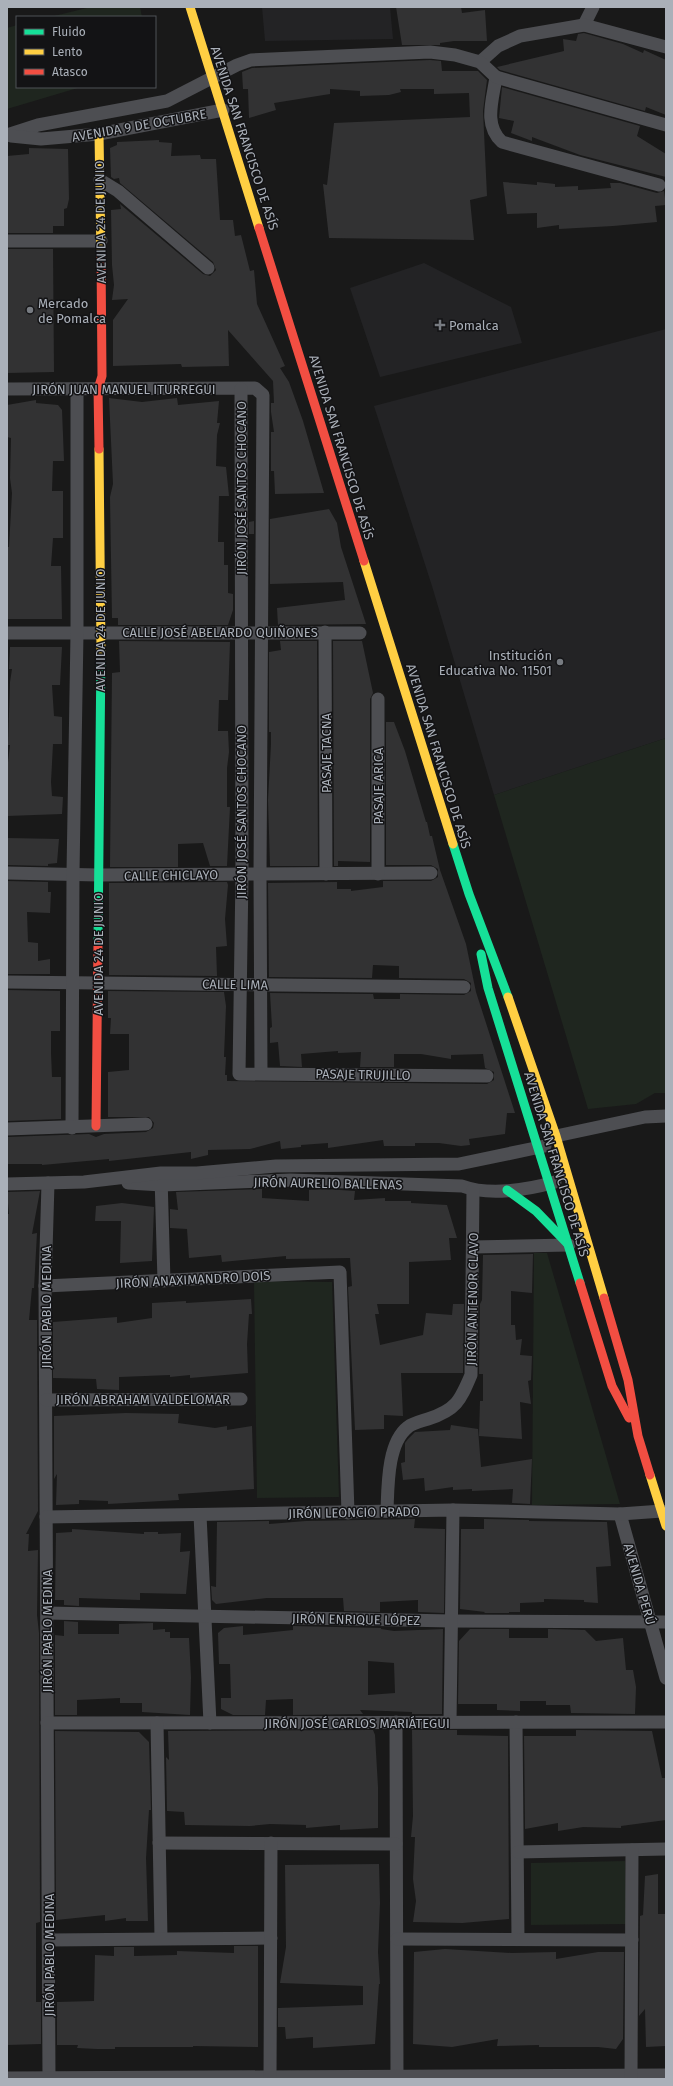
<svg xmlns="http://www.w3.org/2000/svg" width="673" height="2086" font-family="'Fira Sans',sans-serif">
	<rect width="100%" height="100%" fill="#191919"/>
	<g fill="#232325">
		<path d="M262,7h128l3,32 -128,2z"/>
		<path d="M424,263l87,44 11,36 -142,34 -30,-89z"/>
		<path d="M666,329v409l-172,57 -62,-209 -58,-180z"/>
	</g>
	<g fill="#1f261f">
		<path d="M91,7h49l2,10h-92z"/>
		<path d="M17,25v62h64l-74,22v-81z"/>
		<path d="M666,738v355h-11l-19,11 -48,5 -94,-314z"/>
		<path d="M534,1253h13l73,251 -88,1z"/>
		<path d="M254,1281l78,1 7,215 -82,1z"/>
		<path d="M625,1861l2,63 -96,1v-62z"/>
	</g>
	<g fill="#323233" fill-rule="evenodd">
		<path d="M396,7h65l1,6 23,-3 2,31h-33l-14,2v2h-38z"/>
		<path d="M584,33l39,11 20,9 1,-3 22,10v55l-20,-8 -1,4 -145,-41 -3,-3 67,-16 -1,-12 13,2 2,-7z"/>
		<path d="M430,60l11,1 1,10h36l9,9 -4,31 4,85 -17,4 4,40 -145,-2 -6,-54 4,1 7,-62 136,-6 -1,-24 -35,1v-5h-34l1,3 -12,3 -29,1v-5l-30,-2v5l-56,9 2,7 -27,8 -1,-29h-5l-1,-17 10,-4z"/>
		<path d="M502,87l138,39 -3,10 29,18v23l-86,-22 -48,-18v4l-21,-8 3,-12 -15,-3z"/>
		<path d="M159,140v2l13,1 -1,13 29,-1 1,4h15l4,61h13l2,16 6,-1 9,36 4,-1 3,34 28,62 -5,2 9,14 14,39 21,72 -49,1 -1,-23h-3v-39h3l-3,-20v-9h3l-1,-22 -45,-51 1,36 -47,1 -1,-3 -68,2v-46l15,-21 -16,1 2,-15 -2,-20 -1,-55 10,-1 -1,-5 83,70 7,2 6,-6 -3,-8 -93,-79 -1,-5 -5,1 -3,-2 -1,-29 7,-3v-3z"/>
		<path d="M29,148l39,1 1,50 -2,9 -3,1v17h-11v7h-46v-77l22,-2z"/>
		<path d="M503,182l34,3v-3l18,2v3l23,-1v4l33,-2 -1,-5h10l37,10 7,-2 2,14 -11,1 2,16 -44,4 -54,3v-4l-22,3v-15l-30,1z"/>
		<path d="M7,249h46l1,123 -47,1z"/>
		<path d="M109,398l33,4 35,-4 1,7 41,-4 -2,22h3l-3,12 -1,31 10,1 3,29h-10l-1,46h6v23h4v28l5,1v16l-5,15h-110v-7h-6l-2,-121 3,-13z"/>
		<path d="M36,400v3l22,2 4,5 2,51h-11l-1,30h11v47h-10l-2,28h10l1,53h-55v-72h2l3,-54 -2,-15 1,-40 -4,-1v-32z"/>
		<path d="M329,509l8,14 4,24 25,77 -88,1 -1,-17 68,-8 -2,-18 -73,2v-65z"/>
		<path d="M254,521v13h-5v-12z"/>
		<path d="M119,641l111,1 -2,58h-9l-1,31h10l1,21 -2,16v39h3l-3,59h-17l-7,-23 -25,1v23h-68l2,-194 8,-1z"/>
		<path d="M280,641h37l1,225h-48l-2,-66 3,-56v-12h-2v-80l12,-2z"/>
		<path d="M333,641h29l11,52 -3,6v163l-32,-1v5h-4z"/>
		<path d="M10,647h52l-2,38h-8l2,31 8,1v27h-9l-2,38 1,14 11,1 -1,17 -55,2v-45l3,-26h-2l2,-63 2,-13h-3z"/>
		<path d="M386,722h8l11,29 21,71h1l3,14h2l8,34 26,74 10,48 39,121h-8l-2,21 -36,5 1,6 -9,1 -22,-3h-24v3h-31l-1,-6 -55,8v-5l-27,2v2l-20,2 -1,-8 -30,8 -42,1v5l-17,4v-7l-82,9v-2l-67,6v-1h-35v-27l82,-3 7,3 8,-3 42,-2 7,-4 1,-5 -5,-6h-41v-45l21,-2v-36h-19l1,-16h-3v-27l116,1 2,14 -2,51h2l-1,18h2v6l260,3 7,-4v-8l-9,-4 -2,-14 -32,1v4l-30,-5h-27v13h-34l1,-15 -23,1v-2l-37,3 1,13 -22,-1 -2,-24 -8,1v-15l2,-1 -2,-34 103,1 1,5h26v-5l64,1 7,-4v-8l-7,-4 -65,-1v-12l-26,-1 -1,13 -103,-1 -1,-94 69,-1v7h14v2l32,-4v-6h48l7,-4v-8l-7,-4h-45z"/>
		<path d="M7,838l52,1 -2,24 -9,1v2l-41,-1z"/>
		<path d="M7,881l41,1v10h3l-1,21 -23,-1 1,30 10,1v18l12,-2v15h-43z"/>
		<path d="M227,882l1,3 -3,34 2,27 -11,1 1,29 -108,-1v-92z"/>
		<path d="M7,990l53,1v40h-9v22l1,24h9v42l-54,2z"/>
		<path d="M262,1189v9l47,3v-11l16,-1 30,2 -1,9 31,-2v3h26v2l36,2 10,33h-8l2,22 -42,2v42h-32l2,10h-4l5,31 43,-10 3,-22 26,2 1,-11h11l-1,69h-62l2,43 -19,-1v14l-29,1 -7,-143 4,-1 -2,-28 -64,1v-3l-64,6 -1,-7 -32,3 -2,-29 -17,-1v-19l8,1 -2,-18z"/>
		<path d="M40,1191l-8,43 5,-1 -3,55h-2l-3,32h8l1,191 -12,23h3l-1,17 10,-1 -1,65 2,18 1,289 -4,1v79h5v42l-34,1v-831h2l-2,-22z"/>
		<path d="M122,1203l32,4 -2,54 -32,2 1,-42h-26l1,-15z"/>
		<path d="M533,1254l-1,39 -21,-2v34h4l1,15 6,-1 -2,16 12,1 -1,24 -3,1 3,23 -11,-2 2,37 -43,-3 1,-35h3v-27h-4l1,-70 2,-4 1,-45z"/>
		<path d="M251,1299l1,15h-3l-2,30 1,29 -58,5v-3l-20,2v-2l-51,2v13l-22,-1 -1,-10 -43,-1v-56l64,-5v6l35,-5v-15l34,-2v2z"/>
		<path d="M126,1413l53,1 -1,9 37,5 12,-2v4l25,-4 2,63 -76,5 1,6 -71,4v-3l-29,-1v4l-23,1 1,-31 -3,5v-63z"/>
		<path d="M451,1425l27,4 3,38 51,-8 -2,45 -18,-1 1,-14 -41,2v-2l-19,1v-3l-28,4 -1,-13 -21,2 -2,-17 4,-1v-19l3,-4 7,-7 35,-2z"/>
		<path d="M415,1519l-1,9 31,1 -1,84 -26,-1v-12l-38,2v10l-36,-1 -1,-13h-76l-51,6 -4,-4 -1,-14 5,1 1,-65 52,-1v3l37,-3z"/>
		<path d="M484,1519l45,1v1l78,1 4,44 -15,1 2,36 -14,-1v-2l-40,-1v3l-24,1v9h-11v1h-25l1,-1 -25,-3 1,-80h23z"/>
		<path d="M72,1529l72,5v-2h14v2l23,-1 -1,19 10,-1 -4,43 -46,-1v7l-61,-2v8l-15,-1v-5h-9l1,-67 16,-1z"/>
		<path d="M64,1621l14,1v12h41v-10l34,-1v7l12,-1v3h5v6h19l2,39 -1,38 -48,-3v-9h-22v-5l-43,2v15h-22v-80l9,1z"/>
		<path d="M243,1626v9l50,-5v-4l88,2v1l13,2 49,-2 -1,85h-30v-2l-52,-2 3,4 -70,1v-16l-27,1 -1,15h-32l-12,-6v-11h10l-1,-34h-11l-1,-31 6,-5zM368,1661l26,2 1,30 -27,2z"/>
		<path d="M470,1629h39v9h39v-9l37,1 11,11 27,-3 3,32h7l3,17 -1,27 -64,-1 -1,-8h-24v-4h-26v10l-23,-1v-6h-39l1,-63z"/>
		<path d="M373,1730l2,5 3,52v41l-38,2v-5l-34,3v-3l-36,-1 -20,2 -65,-1 -1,-13 -17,-1 -1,-54 3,3 -1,-29z"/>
		<path d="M412,1730h45v5l51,1 1,183 -47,4 -49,-1 3,-21 -3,-22 2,-42h-4l2,-21z"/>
		<path d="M576,1730l76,1 10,47h4v42l-45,6v2l-38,-1 -25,4v-8l-33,6 -1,-93h52z"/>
		<path d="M55,1731l84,1 10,10 2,68h-2l-3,48 2,63h-22v-3l-21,3v-6l-49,5z"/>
		<path d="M379,1864l1,39 -2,49 2,32h-1l-4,60 -62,4v-11l-27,2 -1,-12h-7v-19l85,-3v-19l-83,-3 6,-36 -1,-82z"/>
		<path d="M658,1874v40h8v132l-20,1 -1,-38 -6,7 1,-100 3,-1 2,-39z"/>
		<path d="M234,1946h24v101l-65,-1v1h-78v2h-18l-20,-1 1,-3h-21v-43l37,-1 1,-46 19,1v-9h20v9l43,-1v-4l57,2z"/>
		<path d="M445,1949l67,4 44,-1v7l42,-7h26l-1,87 -7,10 -18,-2h-59v-2l-42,1 1,-7 -46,8 -39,-3 1,-92z"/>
	</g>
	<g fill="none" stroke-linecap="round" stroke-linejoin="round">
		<g stroke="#4d4e52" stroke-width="13">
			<path d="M584,25l9,-18"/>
			<path d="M480,62l18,-16 22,-10 64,-11 82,22"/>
			<path d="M496,77c-3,22 -13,48 6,65l157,43"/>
			<path d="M7,135l31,-10 129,-24 70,-36 14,-5 179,-8 25,3 25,7 16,15 170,48"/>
			<path d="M11,136l30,3 58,-5 124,-24"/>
			<path d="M100,180l18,11 90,77"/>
			<path d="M7,241h94"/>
			<path d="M7,389l248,-1 8,7 -3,479 1,199"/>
			<path d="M241,389l1,485 -3,200 248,2"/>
			<path d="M325,632l1,242"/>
			<path d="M7,633h353"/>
			<path d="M7,873l91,2 333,-2"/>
			<path d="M378,874v-175"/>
			<path d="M7,982l457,5"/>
			<path d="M72,1128l1,-255 4,-240v-244"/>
			<path d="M7,1129l139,-5"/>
			<path d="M556,1136l89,-19 21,-1"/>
			<path d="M161,1177l3,104"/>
			<path d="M48,1183l-3,103 4,793"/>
			<path d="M128,1183l34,2 128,-5 172,6c27,10 65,4 93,-4"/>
			<path d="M7,1184l77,-2 77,-9h36l79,-7 183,-2 86,-18"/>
			<path d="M473,1247l96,-2"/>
			<path d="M45,1286l295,-14 8,241"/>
			<path d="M46,1400l195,-1"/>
			<path d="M387,1511c1,-24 0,-68 21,-84 5,-4 14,-6 20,-8 28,-9 32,-18 43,-44l2,-185"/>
			<path d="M620,1514l46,164"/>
			<path d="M200,1515l10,208"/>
			<path d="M46,1517l407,-7 167,4 42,-3"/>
			<path d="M47,1613l404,8 215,1"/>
			<path d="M396,1722l1,357"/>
			<path d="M450,1722l3,-212"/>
			<path d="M516,1722l2,217"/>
			<path d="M47,1723l619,-1"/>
			<path d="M157,1723l4,215"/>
			<path d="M159,1843l237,1"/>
			<path d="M518,1852l148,-3"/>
			<path d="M397,1939l235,1"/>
			<path d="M49,1940l222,-2"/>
			<path d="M7,2078l659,-3"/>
			<path d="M270,2079l1,-236"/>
			<path d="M631,2079l1,-229"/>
		</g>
		<g stroke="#16e098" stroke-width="9">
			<path d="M453,844l16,50 39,103"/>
			<path d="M98,942l3,-291"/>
			<path d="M481,954l7,34 92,295"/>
			<path d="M507,1190l29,21 31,32"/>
		</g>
		<g stroke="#ffcf43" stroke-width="9">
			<path d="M190,7l69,221"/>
			<path d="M99,134l2,122"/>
			<path d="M99,449l2,202"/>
			<path d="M364,561l89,283"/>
			<path d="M508,997l48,139 48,162"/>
			<path d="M650,1475l16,51"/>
		</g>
		<g stroke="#f24e42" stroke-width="9">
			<path d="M259,228l105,333"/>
			<path d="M99,449l-1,-60 4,-13 -1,-120"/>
			<path d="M96,1126l2,-184"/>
			<path d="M580,1283l32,103 17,32"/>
			<path d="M604,1298l24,82 10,56 12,39"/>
		</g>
	</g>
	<g fill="#777b81" stroke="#131315" stroke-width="1.5">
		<circle cx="30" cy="310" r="4"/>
		<path d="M438 319h4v4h4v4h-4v4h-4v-4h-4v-4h4z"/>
		<circle cx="560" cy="662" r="4"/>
	</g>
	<g text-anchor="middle" stroke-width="3" stroke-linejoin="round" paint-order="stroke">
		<g font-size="13" fill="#aab0b9" stroke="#131315">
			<text transform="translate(139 125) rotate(-10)" y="5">AVENIDA 9 DE OCTUBRE</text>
			<text transform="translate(245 138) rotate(72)" y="5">AVENIDA SAN FRANCISCO DE ASÍS</text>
			<text transform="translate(100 222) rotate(-91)" y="5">AVENIDA 24 DE JUNIO</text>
			<text x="124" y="394">JIRÓN JUAN MANUEL ITURREGUI</text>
			<text transform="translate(342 447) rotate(73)" y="5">AVENIDA SAN FRANCISCO DE ASÍS</text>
			<text transform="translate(241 488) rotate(-90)" y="5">JIRÓN JOSÉ SANTOS CHOCANO</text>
			<text transform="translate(100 630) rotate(-90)" y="5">AVENIDA 24 DE JUNIO</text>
			<text x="220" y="637">CALLE JOSÉ ABELARDO QUIÑONES</text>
			<text transform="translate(326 753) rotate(-90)" y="5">PASAJE TACNA</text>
			<text transform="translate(439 756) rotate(73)" y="5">AVENIDA SAN FRANCISCO DE ASÍS</text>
			<text transform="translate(378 786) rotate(-90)" y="5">PASAJE ARICA</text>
			<text transform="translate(241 812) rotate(-90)" y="5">JIRÓN JOSÉ SANTOS CHOCANO</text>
			<text transform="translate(171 875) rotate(-1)" y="5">CALLE CHICLAYO</text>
			<text transform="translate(98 954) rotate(-90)" y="5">AVENIDA 24 DE JUNIO</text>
			<text transform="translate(235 984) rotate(1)" y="5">CALLE LIMA</text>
			<text transform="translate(363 1074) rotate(1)" y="5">PASAJE TRUJILLO</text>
			<text transform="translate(557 1164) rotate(73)" y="5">AVENIDA SAN FRANCISCO DE ASÍS</text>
			<text transform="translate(328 1183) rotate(1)" y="5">JIRÓN AURELIO BALLENAS</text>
			<text transform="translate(193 1279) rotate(-3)" y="5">JIRÓN ANAXIMANDRO DOIS</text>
			<text transform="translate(472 1299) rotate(-89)" y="5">JIRÓN ANTENOR CLAVO</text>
			<text transform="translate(46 1307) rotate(-90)" y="5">JIRÓN PABLO MEDINA</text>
			<text x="143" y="1404">JIRÓN ABRAHAM VALDELOMAR</text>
			<text transform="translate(354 1512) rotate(-1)" y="5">JIRÓN LEONCIO PRADO</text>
			<text transform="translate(640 1584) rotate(74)" y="5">AVENIDA PERÚ</text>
			<text transform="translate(356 1619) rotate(1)" y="5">JIRÓN ENRIQUE LÓPEZ</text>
			<text transform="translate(47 1631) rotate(-90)" y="5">JIRÓN PABLO MEDINA</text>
			<text x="357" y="1728">JIRÓN JOSÉ CARLOS MARIÁTEGUI</text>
			<text transform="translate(49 1955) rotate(-90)" y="5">JIRÓN PABLO MEDINA</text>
		</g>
		<g font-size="13" fill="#aab0b9" stroke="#131315" text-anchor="start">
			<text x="38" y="308">Mercado<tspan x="38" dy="15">de Pomalca</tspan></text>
			<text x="449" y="330">Pomalca</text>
			<text x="552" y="660" text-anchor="end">Institución<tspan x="552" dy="15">Educativa No. 11501</tspan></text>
		</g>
	</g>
	<rect width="673" height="2086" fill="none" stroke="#aab0b9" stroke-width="16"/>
	<rect x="16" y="16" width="140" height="72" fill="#131315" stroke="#4f5257"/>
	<rect x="24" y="29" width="20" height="6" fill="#16e098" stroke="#4f5257"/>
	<text x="52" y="36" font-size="12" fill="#aab0b9">Fluido</text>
	<rect x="24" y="49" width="20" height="6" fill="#ffcf43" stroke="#4f5257"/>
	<text x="52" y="56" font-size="12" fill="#aab0b9">Lento</text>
	<rect x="24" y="69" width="20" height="6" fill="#f24e42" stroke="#4f5257"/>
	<text x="52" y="76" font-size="12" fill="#aab0b9">Atasco</text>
</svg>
